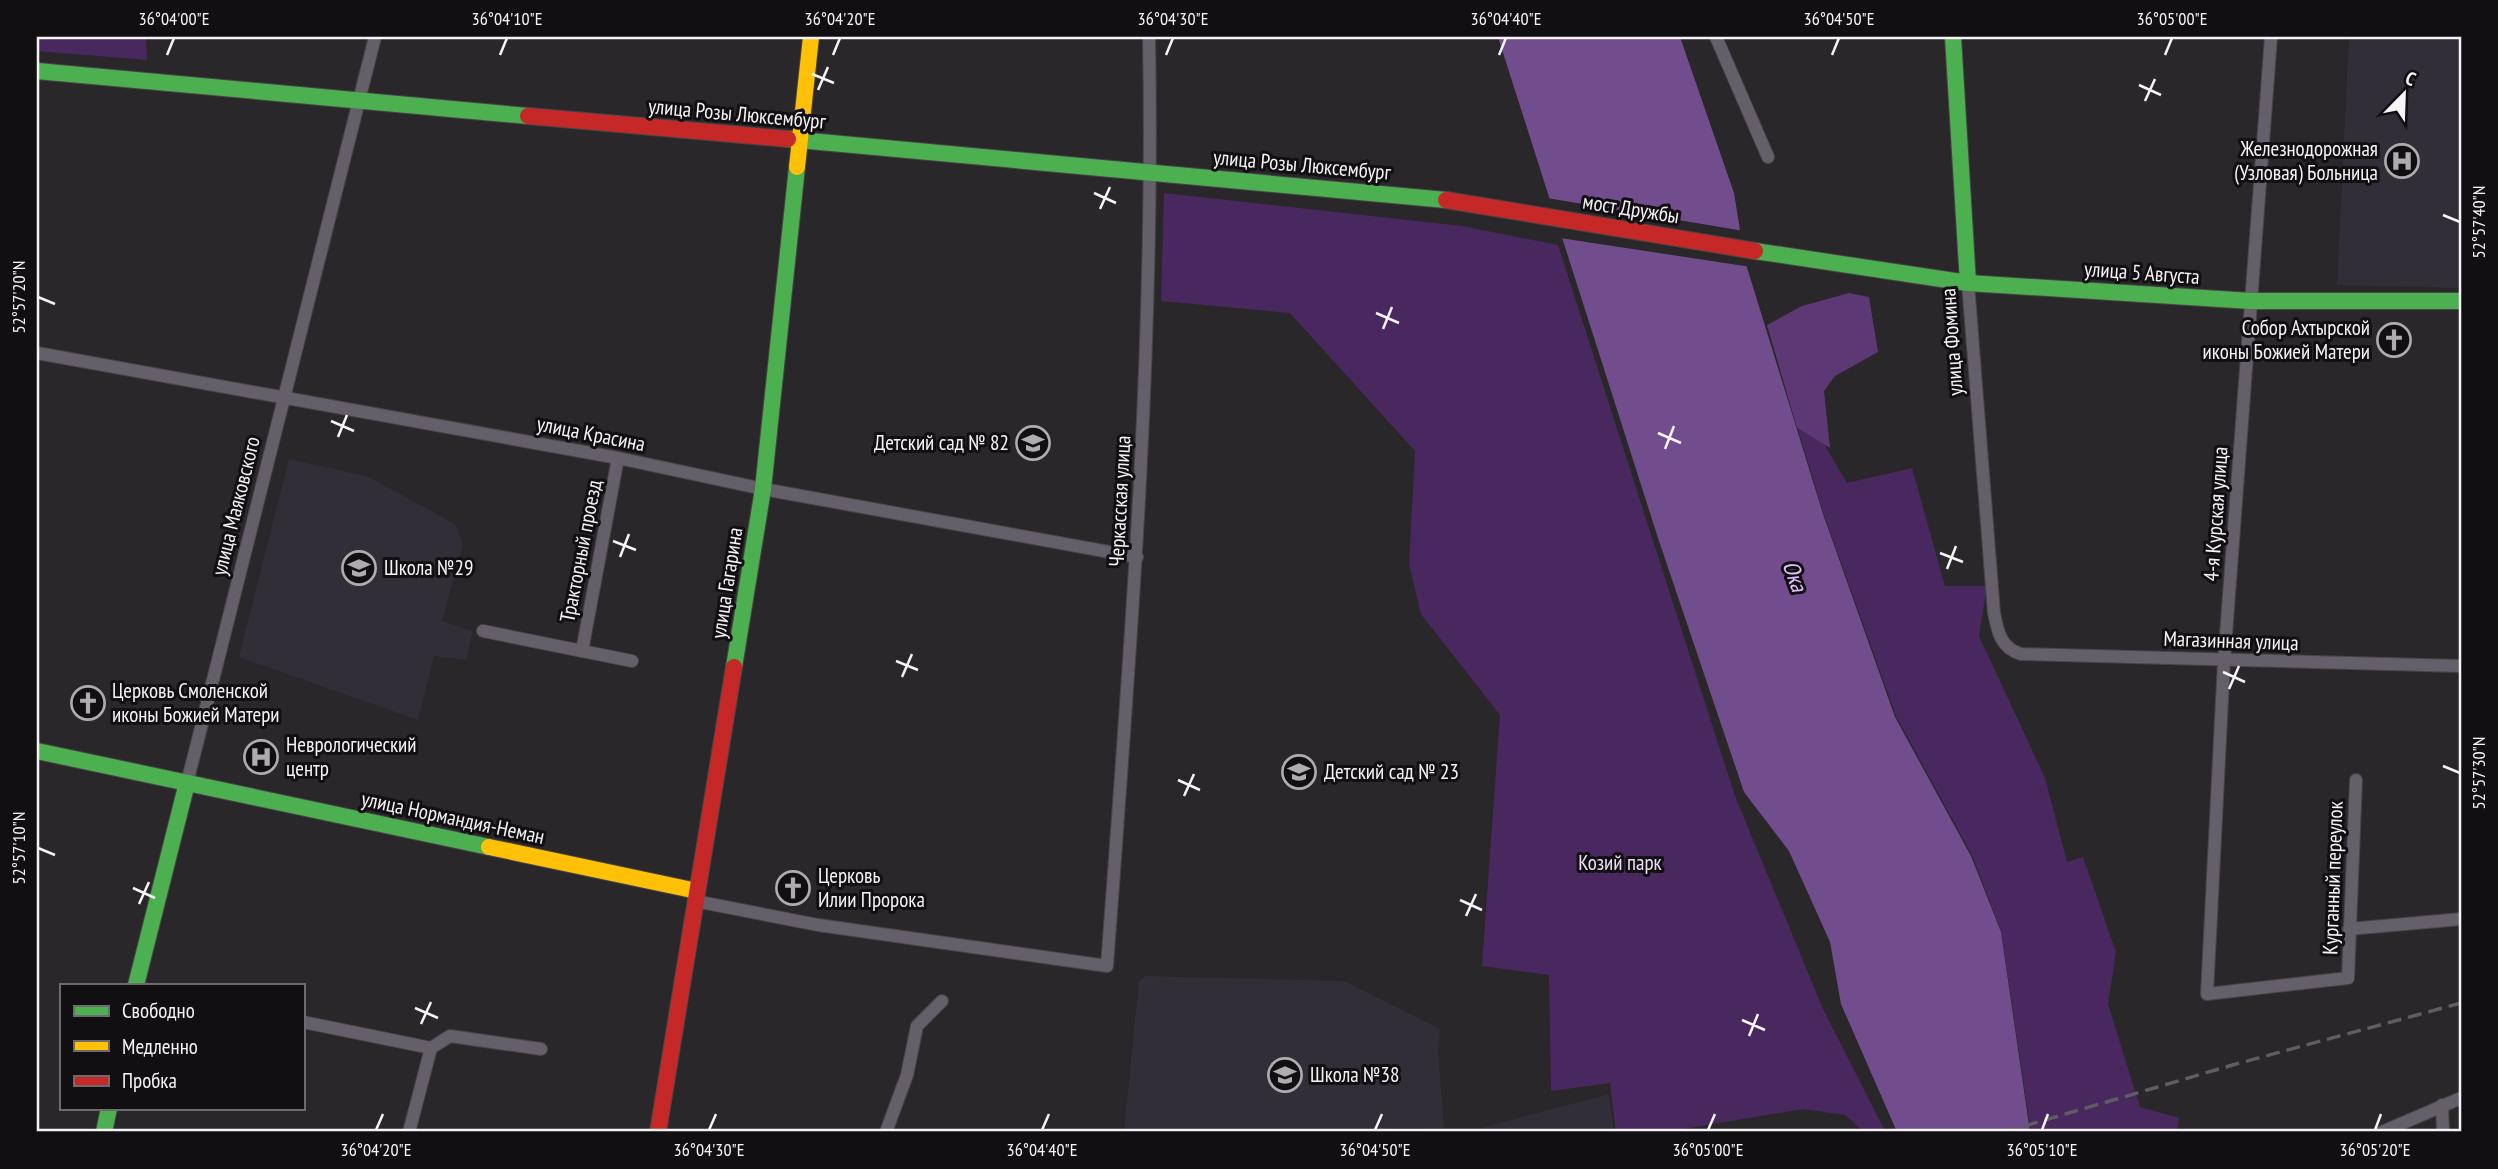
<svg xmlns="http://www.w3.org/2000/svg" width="2498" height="1169" font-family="'PT Sans Narrow',sans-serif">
	<rect width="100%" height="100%" fill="#29272a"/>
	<g fill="#322e37">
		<path d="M2349,37h112v251l-124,-3z"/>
		<path d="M289,459l80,18 86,47 8,21 -21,76 31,10 -7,29 -32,-4 -16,64 -179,-63z"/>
		<path d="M1146,976l198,5 96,48 -2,22 6,77 -320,4 15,-151z"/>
		<path d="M1609,1094l5,38h-336l192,-1z"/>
	</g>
	<g fill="#49285f">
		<path d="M37,37h109l1,23 -110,-9z"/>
		<path d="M1164,193l298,33 96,19 177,551 88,213 62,122 -21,1 -19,-17 -42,-6 -137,23h-50l-6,-49 -59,8 -2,-116 -67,-9 18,-251 -79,-101 -12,-49 6,-114 -125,-138 -129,-12z"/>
		<path d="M1798,429l26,15 23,39 65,-15 33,118h42l-8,50 66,142 22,84 16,-5 33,95 -8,52 32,103 39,11 -2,14h-146l-30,-201 -29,-76 -76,-139 -73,-204z"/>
	</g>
	<path fill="#5c3974" d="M1849,293l20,4 9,55 -43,24 -11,15 6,57 -33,-20 -30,-103 35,-19z"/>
	<path fill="#724d8d" d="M1498,37h182l54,156 11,68 78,253 72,203 76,139 30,76 29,200h-133l-56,-128 -11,-62 -41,-91 -45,-59 -86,-254z"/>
	<path fill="#29272a" d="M1547,198l197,33 7,36 -191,-29z"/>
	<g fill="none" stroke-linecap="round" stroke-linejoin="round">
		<g stroke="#464546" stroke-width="14">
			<g id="street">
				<path d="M1716,37l52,120"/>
				<path d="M2271,37l-47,624 -17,333 141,-16 8,-198"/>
				<path d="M1968,283l26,330c4,20 7,35 27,41l440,12"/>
				<path d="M37,353l581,105 145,31 374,68"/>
				<path d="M483,631l99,20 36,-193"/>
				<path d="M582,651l50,10"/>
				<path d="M187,783l188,-746"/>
				<path d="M695,901l123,24 289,41c23,-310 48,-619 42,-929"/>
				<path d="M2349,929l112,-10"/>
				<path d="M303,1022l128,26 19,-12 91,13"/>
				<path d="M2442,1105l1,27"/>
				<path d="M409,1132l22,-84"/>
				<path d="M886,1132l21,-57 10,-49 25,-25"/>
				<path d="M2382,1132l79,-34"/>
			</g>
		</g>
		<g stroke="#464546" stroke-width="18">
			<g id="fast">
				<path d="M1953,37l15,246"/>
				<path d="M37,71l491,45"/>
				<path d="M788,139l658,61"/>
				<path d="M1755,251l213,32 283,18h210"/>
				<path d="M734,667l29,-178 34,-322"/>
				<path d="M37,751l452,96"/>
				<path d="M136,985l51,-202"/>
				<path d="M104,1132l5,-24"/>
			</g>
		</g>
		<g stroke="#464546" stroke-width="18">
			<g id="slow">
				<path d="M797,167l14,-130"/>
				<path d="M489,847l208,44"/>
			</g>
		</g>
		<g stroke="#464546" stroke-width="18">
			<g id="jam">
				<path d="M528,116l260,23"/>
				<path d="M1446,200l309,51"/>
				<path d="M658,1132l76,-465"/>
			</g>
		</g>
		<use href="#street" stroke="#645f68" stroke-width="12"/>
		<use href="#fast" stroke="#4caf50" stroke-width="16"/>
		<use href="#slow" stroke="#ffc107" stroke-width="16"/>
		<use href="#jam" stroke="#c62828" stroke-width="16"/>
		<path stroke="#605d62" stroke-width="3.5" stroke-dasharray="14 7" stroke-linecap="butt" d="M2004,1132l232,-68 225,-61"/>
	</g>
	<path fill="none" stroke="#f6f4f7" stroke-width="2.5" d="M167,55l7,-17M500,55l7,-17M833,55l7,-17M1166,55l7,-17M1499,55l7,-17M1832,55l7,-17M2165,55l7,-17M812,74l22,9M2139,85l22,10M818,90l10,-23M2145,101l10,-22M1094,193l22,10M1100,209l10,-22M2443,215l17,7M38,297l17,7M1376,313l23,10M1383,329l9,-22M331,421l23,10M1658,433l23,10M338,437l9,-22M1665,449l9,-23M613,541l23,9M1940,553l23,9M620,557l9,-23M1947,569l9,-23M896,661l22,9M2223,672l22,10M902,677l10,-23M2229,689l10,-23M2443,766l17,7M1178,780l22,10M1184,796l10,-22M38,848l17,7M133,888l22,10M1460,900l22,10M139,904l10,-22M1466,916l10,-22M415,1008l23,10M1742,1020l23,10M421,1024l10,-22M1749,1036l9,-22M376,1130l7,-16M709,1130l7,-16M1042,1130l7,-16M1375,1130l7,-16M1708,1130l7,-16M2042,1130l6,-16M2375,1130l6,-16"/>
	<defs>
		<g id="hospital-ring" transform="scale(1.75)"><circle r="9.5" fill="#110f12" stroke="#aeacaf" stroke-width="1.5"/><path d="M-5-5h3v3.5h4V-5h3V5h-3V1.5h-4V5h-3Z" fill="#aeacaf"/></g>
		<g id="church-ring" transform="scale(1.75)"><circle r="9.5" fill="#110f12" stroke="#aeacaf" stroke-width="1.5"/><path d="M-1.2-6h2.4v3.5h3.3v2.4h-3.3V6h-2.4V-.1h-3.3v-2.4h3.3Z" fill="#aeacaf"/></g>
		<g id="school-ring" transform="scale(1.75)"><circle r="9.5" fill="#110f12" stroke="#aeacaf" stroke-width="1.5"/><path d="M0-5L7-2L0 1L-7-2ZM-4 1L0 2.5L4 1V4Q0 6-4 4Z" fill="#aeacaf"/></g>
	</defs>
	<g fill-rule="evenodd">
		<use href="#hospital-ring" x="2402" y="161"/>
		<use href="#church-ring" x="2394" y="340"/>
		<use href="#school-ring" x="1033" y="443"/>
		<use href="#school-ring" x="359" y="568"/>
		<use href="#church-ring" x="88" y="703"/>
		<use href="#hospital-ring" x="261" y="757"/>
		<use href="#school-ring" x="1299" y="772"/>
		<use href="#church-ring" x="793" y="888"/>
		<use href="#school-ring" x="1285" y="1075"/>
	</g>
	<g text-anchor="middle" stroke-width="6" stroke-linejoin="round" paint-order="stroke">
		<g font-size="21" fill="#f6f4f7" stroke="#110f12">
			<text transform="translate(737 114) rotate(5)" y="7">улица Розы Люксембург</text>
			<text transform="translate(1302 165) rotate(5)" y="7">улица Розы Люксембург</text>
			<text transform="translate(1631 209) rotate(9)" y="7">мост Дружбы</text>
			<text transform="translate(2142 273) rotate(4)" y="7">улица 5 Августа</text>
			<text transform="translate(1952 342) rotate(-94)" y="7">улица Фомина</text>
			<text transform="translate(591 434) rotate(11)" y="7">улица Красина</text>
			<text transform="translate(1120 501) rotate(-87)" y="7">Черкасская улица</text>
			<text transform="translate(236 506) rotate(-76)" y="7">улица Маяковского</text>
			<text transform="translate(2216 514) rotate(-86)" y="7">4-я Курская улица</text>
			<text transform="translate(581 551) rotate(-79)" y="7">Тракторный проезд</text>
			<text transform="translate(727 583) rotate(-81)" y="7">улица Гагарина</text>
			<text transform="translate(2231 641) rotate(2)" y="7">Магазинная улица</text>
			<text transform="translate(453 818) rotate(12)" y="7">улица Нормандия-Неман</text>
			<text transform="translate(2333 878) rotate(-88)" y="7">Курганный переулок</text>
		</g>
		<g font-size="21" fill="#f6f4f7" stroke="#110f12" text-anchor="start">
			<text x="2378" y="156" text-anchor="end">Железнодорожная<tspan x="2378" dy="24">(Узловая) Больница</tspan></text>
			<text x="2370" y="335" text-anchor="end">Собор Ахтырской<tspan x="2370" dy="24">иконы Божией Матери</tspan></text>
			<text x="1009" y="450" text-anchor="end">Детский сад № 82</text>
			<text x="384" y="575">Школа №29</text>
			<text x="112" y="698">Церковь Смоленской<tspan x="112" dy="24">иконы Божией Матери</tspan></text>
			<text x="286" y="752">Неврологический<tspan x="286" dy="24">центр</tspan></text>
			<text x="1324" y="779">Детский сад № 23</text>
			<text x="818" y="883">Церковь<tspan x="818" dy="24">Илии Пророка</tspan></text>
			<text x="1310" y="1082">Школа №38</text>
		</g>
		<g font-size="21" fill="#eadff3" stroke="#110f12">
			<text x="1620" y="870">Козий парк</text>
		</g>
		<g font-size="23" font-style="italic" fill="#e3c3fe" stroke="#110f12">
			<text transform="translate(1795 576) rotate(70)" y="8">Ока</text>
		</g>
	</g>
	<rect width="2498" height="1169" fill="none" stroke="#110f12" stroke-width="77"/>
	<rect x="60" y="984" width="245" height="126" fill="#110f12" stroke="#6d6b6e" stroke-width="2"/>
	<rect x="74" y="1006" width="35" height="10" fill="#4caf50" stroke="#6d6b6e" stroke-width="2"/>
	<text x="122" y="1018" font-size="21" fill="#f6f4f7">Свободно</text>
	<rect x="74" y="1041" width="35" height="10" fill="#ffc107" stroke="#6d6b6e" stroke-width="2"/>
	<text x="122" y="1054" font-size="21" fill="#f6f4f7">Медленно</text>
	<rect x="74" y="1076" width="35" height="10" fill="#c62828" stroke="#6d6b6e" stroke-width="2"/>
	<text x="122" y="1088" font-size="21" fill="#f6f4f7">Пробка</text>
	<g transform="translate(2404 94) rotate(23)" stroke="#110f12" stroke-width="5" paint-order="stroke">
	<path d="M0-5L12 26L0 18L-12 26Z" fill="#f6f4f7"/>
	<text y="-10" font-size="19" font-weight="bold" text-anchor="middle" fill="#f6f4f7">С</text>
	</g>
	<rect x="38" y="38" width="2422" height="1092" fill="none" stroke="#f6f4f7" stroke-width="2.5"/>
	<g font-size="18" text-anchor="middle" fill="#f6f4f7">
		<text x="174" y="25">36°04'00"E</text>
		<text x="507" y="25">36°04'10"E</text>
		<text x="840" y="25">36°04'20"E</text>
		<text x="1173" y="25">36°04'30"E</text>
		<text x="1506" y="25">36°04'40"E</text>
		<text x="1839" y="25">36°04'50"E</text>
		<text x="2172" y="25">36°05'00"E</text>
		<text transform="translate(2479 222) rotate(-90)" y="6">52°57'40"N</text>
		<text transform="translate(19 297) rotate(-90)" y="6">52°57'20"N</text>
		<text transform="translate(2479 773) rotate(-90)" y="6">52°57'30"N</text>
		<text transform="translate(19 848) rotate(-90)" y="6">52°57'10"N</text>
		<text x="376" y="1156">36°04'20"E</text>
		<text x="709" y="1156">36°04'30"E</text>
		<text x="1042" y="1156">36°04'40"E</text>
		<text x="1375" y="1156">36°04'50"E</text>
		<text x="1708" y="1156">36°05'00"E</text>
		<text x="2042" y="1156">36°05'10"E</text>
		<text x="2375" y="1156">36°05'20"E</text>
	</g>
</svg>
